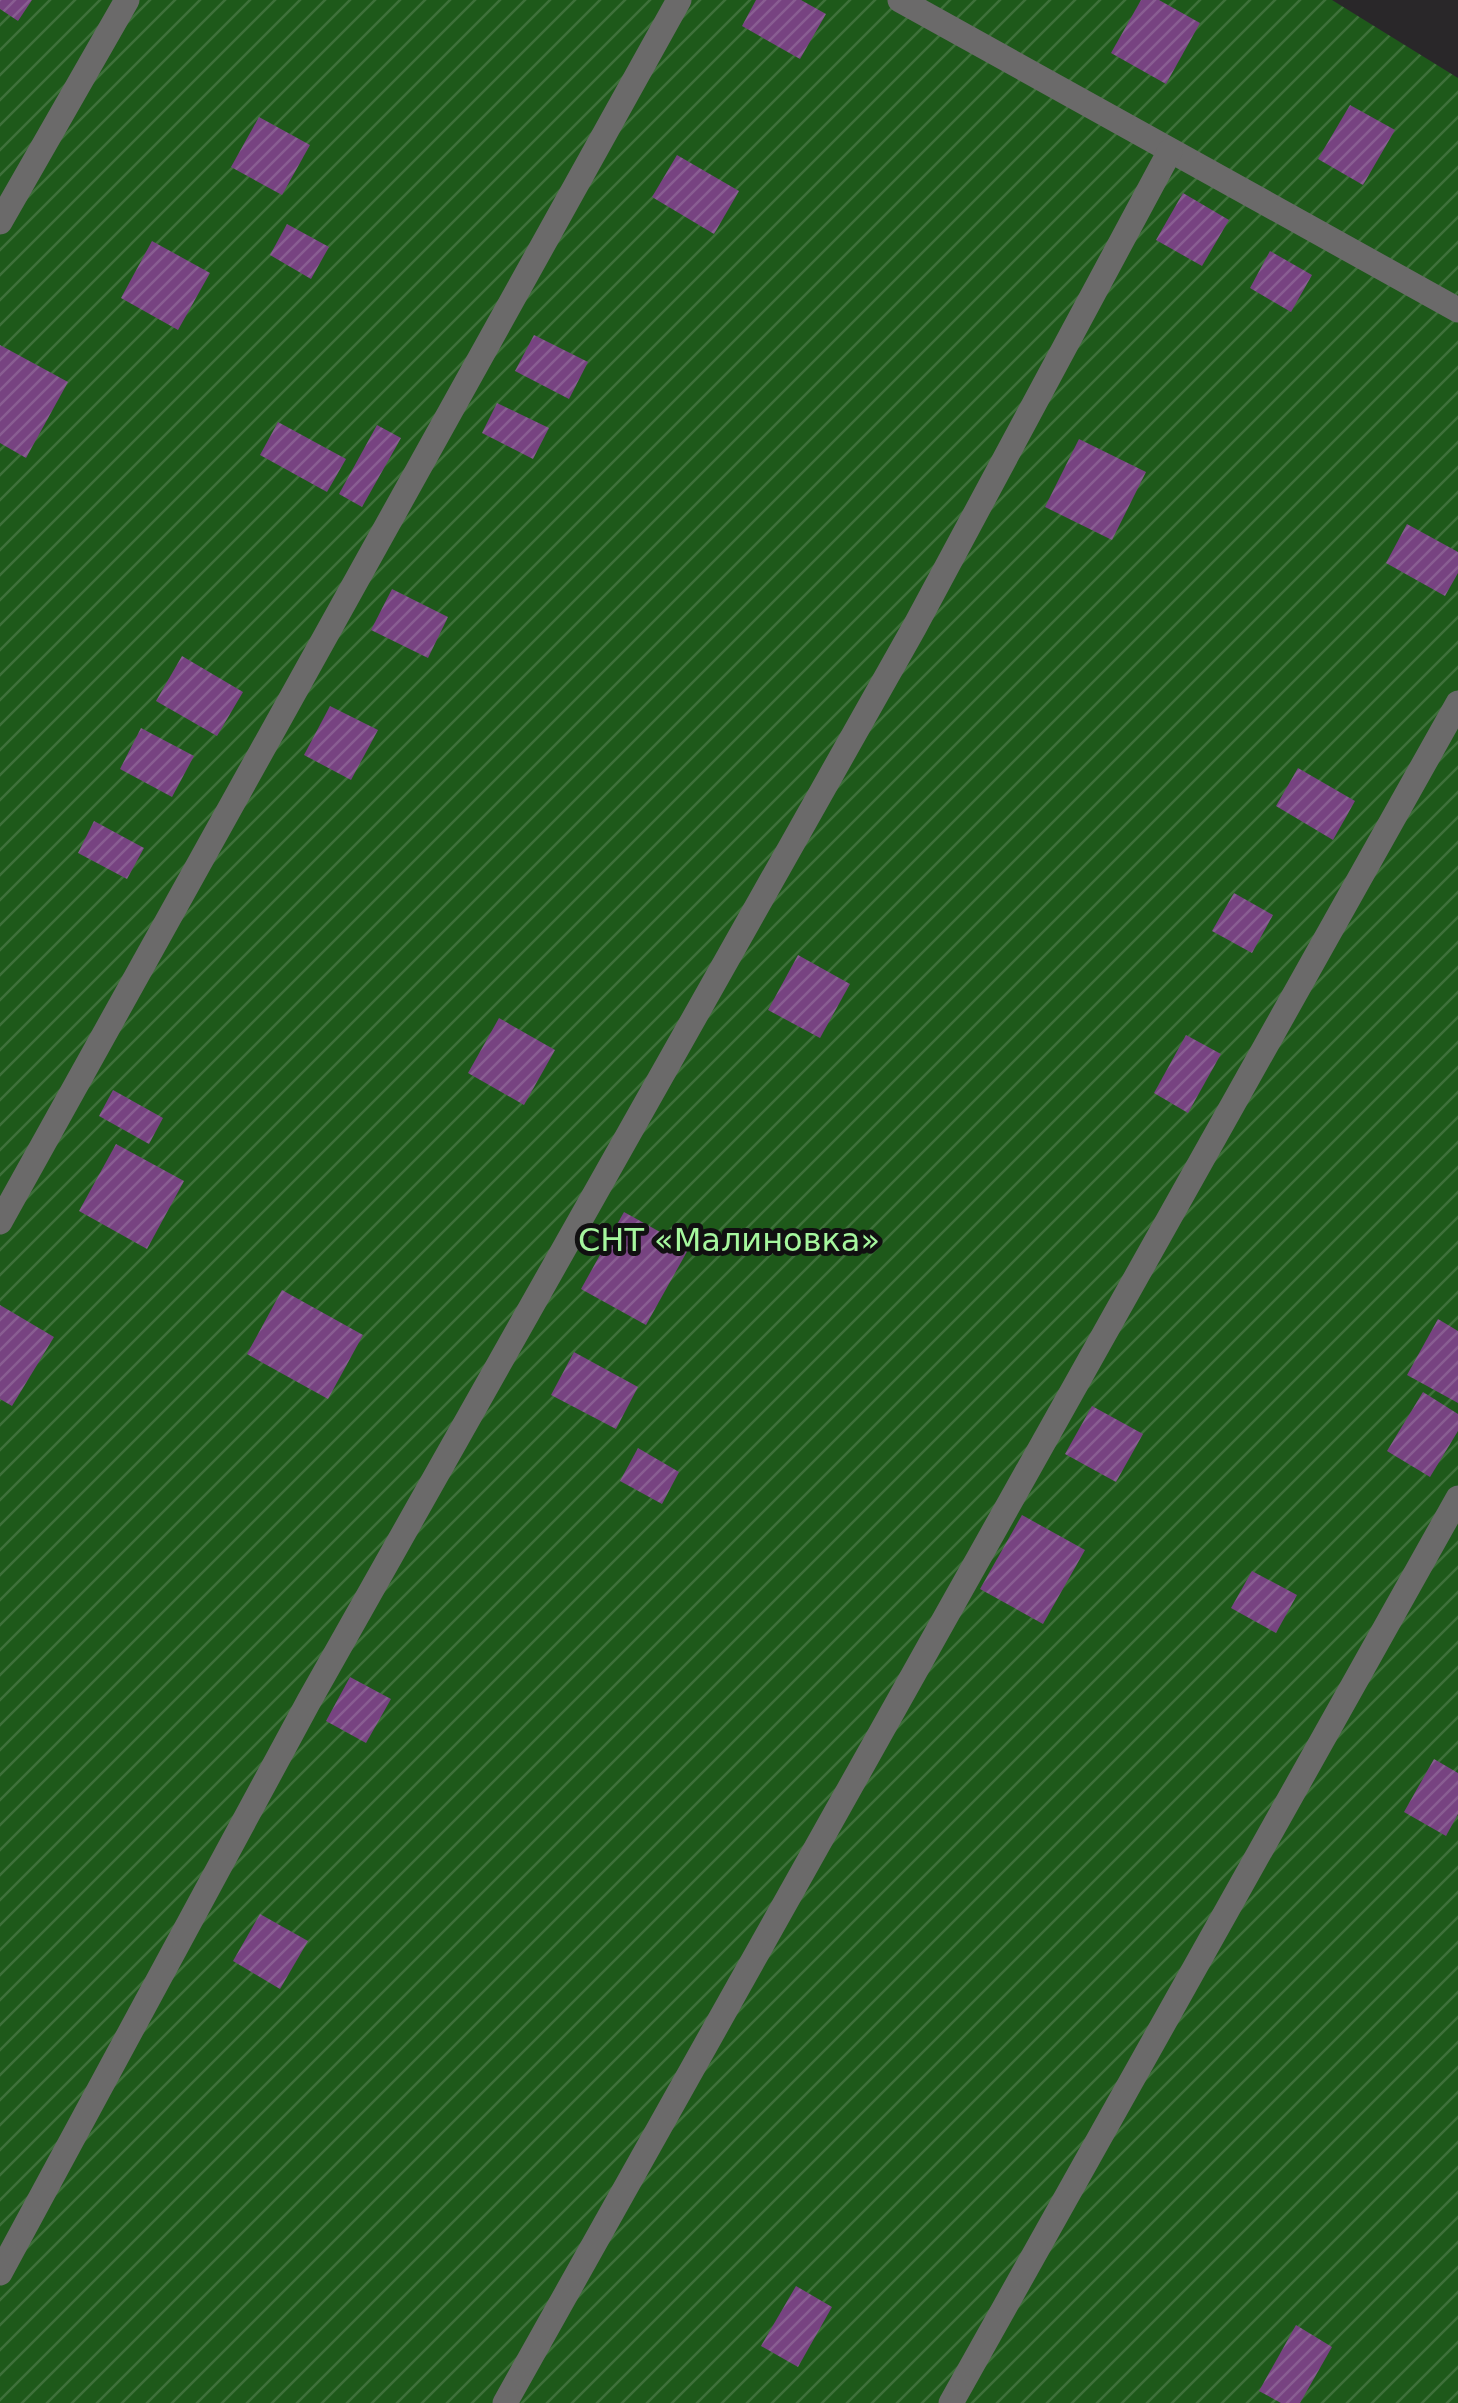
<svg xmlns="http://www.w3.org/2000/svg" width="1458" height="2403" font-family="'DejaVu Sans',sans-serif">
	<defs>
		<pattern id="garden-furrows" width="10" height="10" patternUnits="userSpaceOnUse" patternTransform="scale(2.5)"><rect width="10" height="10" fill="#1e591a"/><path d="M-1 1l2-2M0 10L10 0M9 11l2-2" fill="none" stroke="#3e703a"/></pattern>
		<pattern id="building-hatch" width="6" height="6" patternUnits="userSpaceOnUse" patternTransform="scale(2.5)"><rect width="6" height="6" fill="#774381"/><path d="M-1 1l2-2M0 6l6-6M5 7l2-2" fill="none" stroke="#895d92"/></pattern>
	</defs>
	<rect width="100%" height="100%" fill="#292729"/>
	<path fill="url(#garden-furrows)" d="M0,0h1332l126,78v2325h-1458z"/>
	<g fill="url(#building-hatch)">
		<path d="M0,0h32l-14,21 -18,-12z"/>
		<path d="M756,0h45l25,14 -26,45 -58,-33z"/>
		<path d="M1141,0h18l41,23 -34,61 -55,-31z"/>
		<path d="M1350,105l45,25 -32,55 -45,-26z"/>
		<path d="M259,117l51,28 -28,50 -51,-28z"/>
		<path d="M677,155l62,36 -25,43 -62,-37z"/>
		<path d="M1183,193l46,27 -27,46 -46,-26z"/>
		<path d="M287,224l42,23 -18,32 -41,-24z"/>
		<path d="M152,241l58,32 -32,57 -57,-32z"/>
		<path d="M1270,251l42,24 -21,37 -41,-24z"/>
		<path d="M534,335l54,27 -19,37 -54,-28z"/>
		<path d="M0,345l68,37 -42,76 -26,-15z"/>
		<path d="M497,403l52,25 -16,31 -51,-26z"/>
		<path d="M278,422l68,37 -19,33 -67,-37z"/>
		<path d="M377,425l24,13 -39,69 -23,-13z"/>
		<path d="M1079,439l67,33 -34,68 -67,-33z"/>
		<path d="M1407,524l51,28v21l-13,23 -59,-33z"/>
		<path d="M392,589l56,28 -20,41 -57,-28z"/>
		<path d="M182,656l61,36 -26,44 -61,-35z"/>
		<path d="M330,706l48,24 -27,50 -47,-25z"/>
		<path d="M141,728l53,28 -22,41 -52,-28z"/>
		<path d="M1298,768l57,33 -22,39 -57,-34z"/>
		<path d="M94,821l50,27 -17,31 -49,-26z"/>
		<path d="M1234,893l39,22 -21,38 -40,-22z"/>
		<path d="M798,955l52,29 -30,54 -52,-28z"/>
		<path d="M499,1018l56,32 -31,55 -56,-32z"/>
		<path d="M1186,1035l35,19 -33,59 -34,-20z"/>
		<path d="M113,1090l50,28 -14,26 -50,-28z"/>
		<path d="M116,1144l68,37 -37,68 -68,-38z"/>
		<path d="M624,1212l65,36 -43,77 -65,-36z"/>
		<path d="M282,1290l81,45 -35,64 -81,-45z"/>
		<path d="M0,1305l54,32 -42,69 -12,-7z"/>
		<path d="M1438,1319l20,12v72l-51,-28z"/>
		<path d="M574,1352l64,35 -22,42 -65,-34z"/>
		<path d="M1423,1392l35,22v17l-28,46 -43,-26z"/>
		<path d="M1092,1406l51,28 -27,48 -51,-28z"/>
		<path d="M638,1448l41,24 -17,32 -42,-23z"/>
		<path d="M1022,1515l63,35 -42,74 -63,-35z"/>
		<path d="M1252,1571l45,24 -21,38 -45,-25z"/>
		<path d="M350,1677l41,22 -25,44 -40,-22z"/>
		<path d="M1434,1759l24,14v41l-12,22 -42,-24z"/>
		<path d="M260,1914l48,27 -28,48 -47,-28z"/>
		<path d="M796,2286l36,21 -34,60 -37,-21z"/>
		<path d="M1296,2325l36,22 -32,56h-19l-22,-12z"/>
	</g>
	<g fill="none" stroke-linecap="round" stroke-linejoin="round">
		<g stroke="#6b6a6a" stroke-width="25">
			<path d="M900,0l558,310"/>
			<path d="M0,222l127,-222"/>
			<path d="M0,1222l679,-1222"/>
			<path d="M0,2273l309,-572 605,-1073 256,-477"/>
			<path d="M505,2403l953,-1700"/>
			<path d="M951,2403l507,-905"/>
		</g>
	</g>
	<g text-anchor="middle" stroke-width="10" stroke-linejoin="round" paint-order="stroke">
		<g font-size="32" fill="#a6f79e" stroke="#111011">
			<text x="729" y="1251">СНТ «Малиновка»</text>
		</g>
	</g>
</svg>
